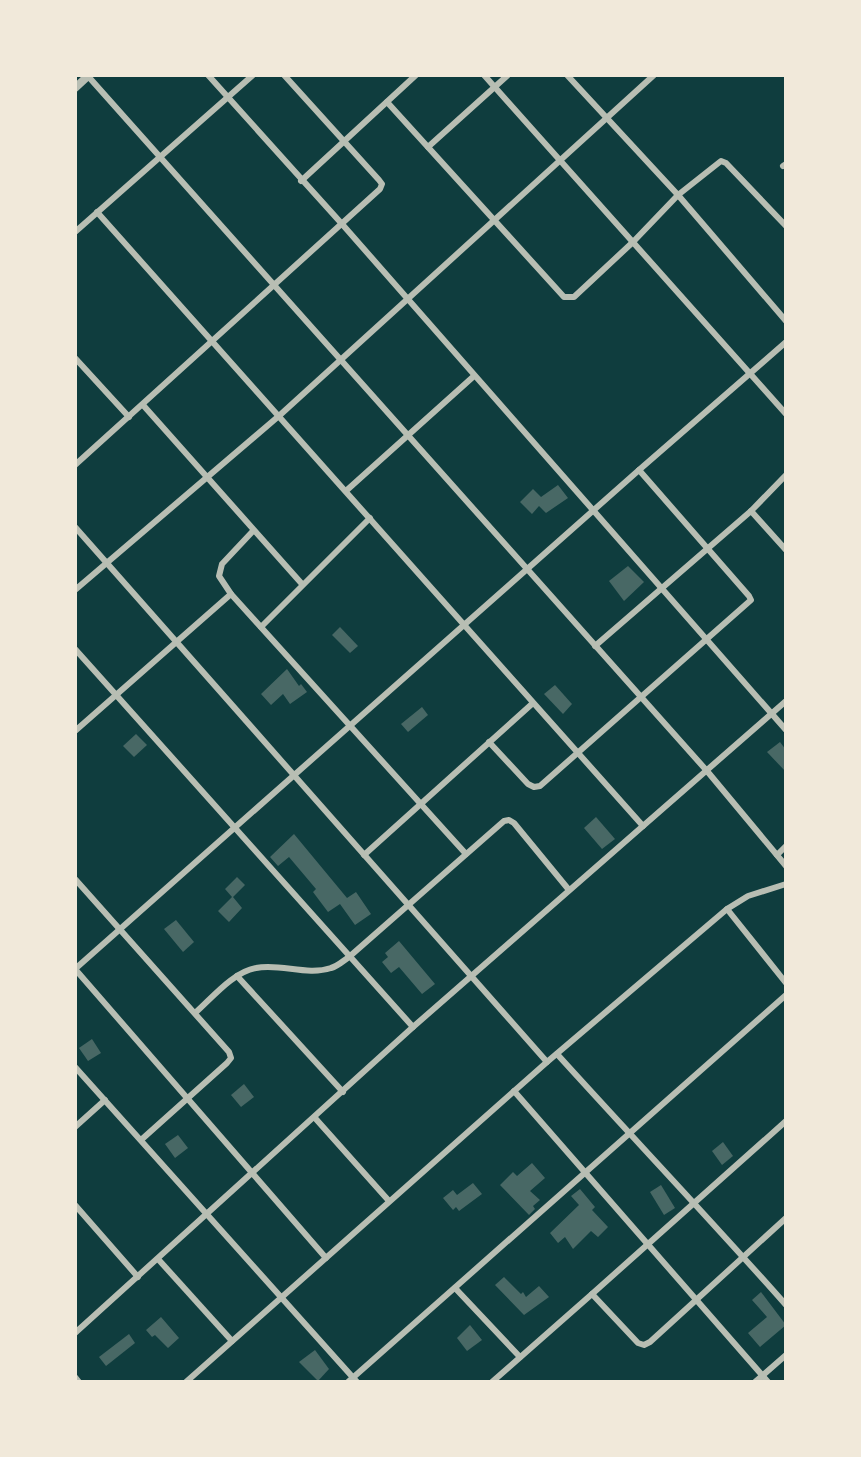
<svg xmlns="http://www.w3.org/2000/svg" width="861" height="1457" font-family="'PT Sans',sans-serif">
	<rect width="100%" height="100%" fill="#0f3d3e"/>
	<g fill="#486865">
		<path d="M558,485l10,13 -22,15 -7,-7 -7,8 -12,-12 13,-13 8,8z"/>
		<path d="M628,566l16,16 -20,19 -15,-20z"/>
		<path d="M340,627l18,19 -8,7 -18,-18z"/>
		<path d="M287,669l12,17 2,-2 6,8 -17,12 -7,-10 -12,11 -10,-11z"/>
		<path d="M555,685l17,19 -9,10 -19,-20z"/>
		<path d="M422,707l6,8 -20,17 -7,-8z"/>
		<path d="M136,734l11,11 -13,12 -11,-11z"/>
		<path d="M780,742l6,8v22l-19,-20z"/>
		<path d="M596,817l19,22 -13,10 -18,-21z"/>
		<path d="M294,834l53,64 9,-6 15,22 -16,11 -15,-21 -12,8 -15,-20 3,-3 -27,-32 -11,9 -8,-9z"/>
		<path d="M237,877l8,8 -12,12 9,11 -13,14 -11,-11 14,-14 -7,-8z"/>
		<path d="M176,920l18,22 -11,10 -19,-23z"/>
		<path d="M399,941l36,43 -13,10 -23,-27 -8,6 -9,-11 6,-5 -3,-4z"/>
		<path d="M92,1039l9,14 -13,8 -9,-13z"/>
		<path d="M244,1084l10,13 -13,10 -10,-12z"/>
		<path d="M178,1135l10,13 -13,10 -10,-14z"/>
		<path d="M723,1142l10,14 -11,9 -10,-14z"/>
		<path d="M532,1163l13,15 -15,13 10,9 -7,6 2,3 -6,6 -29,-30 13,-13 4,4z"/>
		<path d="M473,1183l9,11 -23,17 -3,-4 -3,3 -10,-12 10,-8 4,5z"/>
		<path d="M661,1185l14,23 -11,7 -14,-23z"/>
		<path d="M580,1189l15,18 -3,3 16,17 -10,10 -7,-6 -18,18 -8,-12 -7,6 -8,-10 29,-28 -8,-9z"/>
		<path d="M504,1277l17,17 2,-2 3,5 13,-11 10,11 -25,18 -29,-30z"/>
		<path d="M761,1292l25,33 -26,22 -12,-14 19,-16 -15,-17z"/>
		<path d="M161,1317l18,21 -11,10 -13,-13 -3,2 -6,-7z"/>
		<path d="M470,1325l12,15 -15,11 -10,-13z"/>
		<path d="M129,1334l6,9 -29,23 -7,-9z"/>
		<path d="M315,1350l14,19 -11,12 -19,-19z"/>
	</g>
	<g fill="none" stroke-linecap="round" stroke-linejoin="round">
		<g stroke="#b8beb3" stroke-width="6">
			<path d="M87,75l620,696 79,95"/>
			<path d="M208,75l134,149 444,506"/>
			<path d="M484,75l302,339"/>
			<path d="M567,75l111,120 108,126"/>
			<path d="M387,102l177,195h10l59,-55 45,-47 43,-34 5,2 60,63"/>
			<path d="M428,147l80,-72"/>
			<path d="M783,166l3,-2"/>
			<path d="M301,181l115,-106"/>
			<path d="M97,212l546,614"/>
			<path d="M75,232l178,-157"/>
			<path d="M75,358l54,59"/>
			<path d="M143,405l159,179"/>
			<path d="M75,465l305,-276 2,-5 -3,-4 -95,-105"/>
			<path d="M347,490l127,-114"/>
			<path d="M751,511l35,39"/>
			<path d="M75,527l472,535"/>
			<path d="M253,531l-31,33 -3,12 12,18 235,260"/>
			<path d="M75,590l205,-175 374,-340"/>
			<path d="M261,627l109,-109"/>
			<path d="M595,646l156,-135 35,-36"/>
			<path d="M75,649l338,378"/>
			<path d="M75,731l156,-137"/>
			<path d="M489,742l39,42 6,3 6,-1 211,-186 -2,-4 -110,-126"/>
			<path d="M364,855l169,-152"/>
			<path d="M777,855l9,-9"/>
			<path d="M75,879l154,173 2,6 -4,5 -86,77"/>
			<path d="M727,909l59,74"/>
			<path d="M75,969l564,-499 147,-128"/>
			<path d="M75,969l251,289"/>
			<path d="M237,976l106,116"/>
			<path d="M195,1013c17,-15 38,-41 61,-45 24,-5 51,8 75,0 7,-2 12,-7 18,-11l155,-136 5,-1 5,3 55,67"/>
			<path d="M557,1054c76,84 154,166 229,251"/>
			<path d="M75,1067l282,315"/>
			<path d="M514,1091l254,291"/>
			<path d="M315,1118l74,83"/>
			<path d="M786,1121l-194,173 46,49 6,2 6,-3 136,-124"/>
			<path d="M75,1127l30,-27"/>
			<path d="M75,1205l63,72"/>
			<path d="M158,1259l74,82"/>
			<path d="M455,1288l65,69"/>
			<path d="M75,1333l338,-306 373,-326"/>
			<path d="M75,1377l4,5"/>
			<path d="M186,1382l361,-320 180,-153 21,-13 38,-12"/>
			<path d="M348,1382l438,-387"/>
			<path d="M492,1382l100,-88"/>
			<path d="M755,1382l31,-27"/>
		</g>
		<path stroke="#b8beb3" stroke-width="8" d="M75,88l14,-13"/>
	</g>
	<rect width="861" height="1457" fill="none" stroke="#f1e9da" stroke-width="154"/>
</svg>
